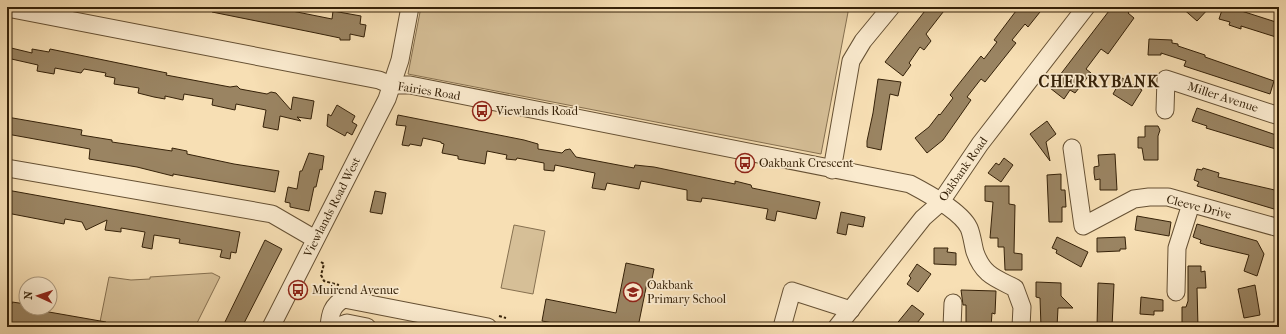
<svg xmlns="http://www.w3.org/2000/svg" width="1286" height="334" font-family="'IM FELL French Canon',serif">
	<rect width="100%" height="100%" fill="#f7dfb4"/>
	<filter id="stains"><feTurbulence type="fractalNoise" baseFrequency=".005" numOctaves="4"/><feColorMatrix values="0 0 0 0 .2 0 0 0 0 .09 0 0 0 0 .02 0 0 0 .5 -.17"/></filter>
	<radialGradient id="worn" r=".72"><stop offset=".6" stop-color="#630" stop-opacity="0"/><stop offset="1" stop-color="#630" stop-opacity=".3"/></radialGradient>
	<g fill="#d6bf97" stroke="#867050">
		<path d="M421,7h428l-28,147 -413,-80z"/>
		<path d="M514,225l31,6 -12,63 -32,-6z"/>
		<path d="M212,273l8,4 -25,50h-96l10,-50 22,3 19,-1v-2z"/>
	</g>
	<g fill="#9a8462" stroke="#362209">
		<path d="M212,7h73l2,3 45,9 1,-8 28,5 -1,8 6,1 -2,12 -14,-3v6h-10v-2l-24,-5 -104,-21z"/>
		<path d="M928,7h19l-21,27 5,7 -7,9 -4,-3 -11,16 2,2 -8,11 -18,-14z"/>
		<path d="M1019,7h25l-16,20 -3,-3 -13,16 4,3 -31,39 -4,-3 -14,18 4,3 -28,40 -16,13 -12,-15 14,-11 10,-13 1,1 13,-17 -3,-3 31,-39 3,3 13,-17 -3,-2z"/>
		<path d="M1112,7h21l-5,6 6,5 -26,36 -7,-5 -15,20 5,4 -16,20 -5,-3 -6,9 -14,-11z"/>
		<path d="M1181,7h29l-13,14z"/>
		<path d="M1223,7h6l50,16v15l-38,-12v3l-12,-4 1,-3 -11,-3z"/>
		<path d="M1149,39l23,1v3l6,1v2l27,9v2l69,24 -4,13 -86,-28 2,-5 -25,-8v2h-13z"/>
		<path d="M7,47l25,6v-4l17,3 1,-3 117,24 -1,2 64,12 7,-1 3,3 27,5 4,-2 5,1 15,17 2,-13 21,4 -3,18 -14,-2 4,4 -21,-5 -2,14 -15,-3 3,-17 -30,-6 -1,6 -23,-5 1,-6 -29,-5 -1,6 -18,-4v3l-11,-2 -16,-4 1,-5 -25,-4 1,-6 -10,-2 1,-3 -22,-4 -3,4 -26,-5 -1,6 -17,-3 1,-6 -31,-7z"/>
		<path d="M1122,78l20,12 -10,16 -19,-12z"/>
		<path d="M878,79l23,3 -3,14 -8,-2 -9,56 -14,-3v-6l6,-28z"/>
		<path d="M337,105l18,11 -3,6 5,3 -5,10 -5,-3 -2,4 -18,-10 1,-12 3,2z"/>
		<path d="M1197,108l82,28v14l-73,-22 1,-2 -15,-5z"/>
		<path d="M398,115l126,25 14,4v5l24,4 3,-3 5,-1 6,8 58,11 1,-3 19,2 62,13 19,4v-3l16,4 1,3 68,14 -4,17 -39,-8 -2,10 -9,-2 2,-10 -57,-10 -9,-1 -1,4 -14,-2v-10l-46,-9 -2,8 -32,-6 -2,7 -13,-2 3,-15 -40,-8 -1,6 -10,-1v-7l-27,-5 -1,2 -10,-1 1,-4 -20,-4 -2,13 -27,-5v-3l-16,-3 2,-9 -3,-1v-1l-18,-4 -2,8 -11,-2 -1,2 -7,-1 4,-19 -10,-1z"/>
		<path d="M7,117l75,13 -1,5 31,5v2l60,9v-3l15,3v3l47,10 45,7 -4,21 -102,-18v2l-36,-9 -48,-8 1,-10 -83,-15z"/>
		<path d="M1047,121l9,13 -10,8 4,19 -20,-27z"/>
		<path d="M1145,126h13l2,4 -2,6v24h-14l-2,-12h-4v-11h7z"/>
		<path d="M309,153l15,3 -2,14 -2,-1 -4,18h-2l-5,24 -19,-4v-4l-5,-1 3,-15 9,2 3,-18h2z"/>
		<path d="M1115,154l2,36h-17v-11l-5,1 -1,-7v-6l5,-1 -1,-11z"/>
		<path d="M1004,158l9,7 -12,17 -13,-9 8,-10 3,2z"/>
		<path d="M1203,168l16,5 -1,4 61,14v16l-5,2 -77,-23 2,-4 -5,-2 3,-11 5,1z"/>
		<path d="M1061,174v16h4l1,17h-4v15h-13l-2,-47z"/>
		<path d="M985,186h24v18l6,1 -1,48 8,1v16h-17l-1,-23h-6v-9h-8l3,-36 -8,-1z"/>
		<path d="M7,190l233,42 -4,21 -5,-1 -1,7 -10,-2 2,-7 -43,-7 1,-4 -26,-4 -2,14 -10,-2 3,-15 -24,-4v4l-16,-2 2,-10 -21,10 -4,-8 -17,-3 -1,5 -57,-11z"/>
		<path d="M375,191l11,2 -4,21 -12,-2z"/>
		<path d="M841,212l24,5 -2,10 -15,-3 -2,11 -9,-2z"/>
		<path d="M1137,216l34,6 -2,14 -34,-6z"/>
		<path d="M1197,224l60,17 7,13 -7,22 -13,-5 5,-16 -43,-10 -6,-2 1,-3 -8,-3z"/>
		<path d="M1057,237l31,15 -7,15 -25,-14 1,-3 -5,-2z"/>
		<path d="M1125,237l1,12h-6v2l-23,1v-14z"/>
		<path d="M265,240l17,9 -40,78h-12l-6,-3z"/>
		<path d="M934,248h14l-1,4 9,1v12l-22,-1z"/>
		<path d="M626,263l28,6 -3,15 -4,-1 -9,44h-79v-3l-17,-3 4,-22 70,14z"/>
		<path d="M917,264l14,10 -13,18 -11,-8 4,-6 -2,-2z"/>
		<path d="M1188,266h13v6l4,-1 1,17h-9l1,39h-16v-20h4l2,-6z"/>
		<path d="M1036,282l25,1v13l12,12h-15l-1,19h-16l-1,-29 -4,-1z"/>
		<path d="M1098,283l16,1 -2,43h-15z"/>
		<path d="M1255,285l5,30 -16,3 -6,-29z"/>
		<path d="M961,290l35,1 -1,23 -3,-1 -1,14h-25v-22h-3z"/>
		<path d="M1141,297l22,3v11h-9v4l-14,-1z"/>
		<path d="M12,302l14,2v4l80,14 -1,5h-57l-25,-4v4l-14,-2 1,-7h-3v-15l5,1z"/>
		<path d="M912,305l12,9 -10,13h-20z"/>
	</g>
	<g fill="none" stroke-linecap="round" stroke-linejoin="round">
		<g stroke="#665134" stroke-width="19">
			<g id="minor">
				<path d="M7,8l372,72 12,5h19l500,99c17,9 51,27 59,44 3,7 4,17 6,24 8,23 20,26 40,36l7,19 -1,20"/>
				<path d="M1165,110l1,-31 113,37"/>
				<path d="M1072,148l11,78 51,-27 15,-2h19l111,31"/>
				<path d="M7,168l265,46 43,25"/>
				<path d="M832,170l19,-109 12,-20 28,-34"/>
				<path d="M1176,292l1,-44 14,-44"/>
				<path d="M271,327l116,-228 13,-39 10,-53"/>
				<path d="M329,327c1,-13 3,-22 15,-28l144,28"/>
				<path d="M336,327l11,-4 20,4"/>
				<path d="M782,327l10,-36 59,19"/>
				<path d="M837,327l86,-109 17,-15 40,-59 106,-137"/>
				<path d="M952,327l1,-24"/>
			</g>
		</g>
		<g stroke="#362209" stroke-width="2" stroke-dasharray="3 2" stroke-linecap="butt">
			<path d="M321,262l3,2 -3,11 3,6 15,4"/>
			<path d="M499,316l7,2"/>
		</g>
		<use href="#minor" stroke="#faeace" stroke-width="17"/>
	</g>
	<defs>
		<g id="bus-ring" transform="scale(1)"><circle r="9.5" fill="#faeace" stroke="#8f2418" stroke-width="1.5"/><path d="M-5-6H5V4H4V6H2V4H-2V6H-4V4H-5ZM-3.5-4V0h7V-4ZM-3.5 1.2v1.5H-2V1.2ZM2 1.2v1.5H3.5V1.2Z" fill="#8f2418"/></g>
		<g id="school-ring" transform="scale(1)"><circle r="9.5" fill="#faeace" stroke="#8f2418" stroke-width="1.5"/><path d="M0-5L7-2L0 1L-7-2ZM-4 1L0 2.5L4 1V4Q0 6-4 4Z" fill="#8f2418"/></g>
	</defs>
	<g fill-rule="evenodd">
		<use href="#bus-ring" x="482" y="111"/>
		<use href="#bus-ring" x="745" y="163"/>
		<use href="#bus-ring" x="298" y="290"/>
		<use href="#school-ring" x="633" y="292"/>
	</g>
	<g text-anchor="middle" stroke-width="3.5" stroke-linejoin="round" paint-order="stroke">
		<g font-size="12" fill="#362209" stroke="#faeace">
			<text transform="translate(429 91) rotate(9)" y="4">Fairies Road</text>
			<text transform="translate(1223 97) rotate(18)" y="4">Miller Avenue</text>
			<text transform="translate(963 169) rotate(-55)" y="4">Oakbank Road</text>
			<text transform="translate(332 207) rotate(-63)" y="4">Viewlands Road West</text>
			<text transform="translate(1199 207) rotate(14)" y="4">Cleeve Drive</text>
		</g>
		<g font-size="12" fill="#362209" stroke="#faeace" text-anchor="start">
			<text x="496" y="115">Viewlands Road</text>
			<text x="759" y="167">Oakbank Crescent</text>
			<text x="647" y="289">Oakbank<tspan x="647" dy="14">Primary School</tspan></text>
			<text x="312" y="294">Muirend Avenue</text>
		</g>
		<g font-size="16" font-weight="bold" letter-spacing="1" fill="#362209" stroke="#faeace">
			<text x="1099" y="87">CHERRYBANK</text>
		</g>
	</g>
	<rect width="1286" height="334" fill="none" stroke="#f7dfb4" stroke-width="24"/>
	<rect x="8" y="8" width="1270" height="318" fill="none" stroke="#362209" stroke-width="2"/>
	<rect x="12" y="12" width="1262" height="310" fill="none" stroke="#362209"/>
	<g transform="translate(38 296) rotate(273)"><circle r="19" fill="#faeace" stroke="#ac9a7f"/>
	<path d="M0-3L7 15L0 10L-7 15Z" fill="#8f2418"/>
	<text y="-6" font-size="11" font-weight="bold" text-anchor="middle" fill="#362209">N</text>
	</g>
	<rect width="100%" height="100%" filter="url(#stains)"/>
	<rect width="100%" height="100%" fill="url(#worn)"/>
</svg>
